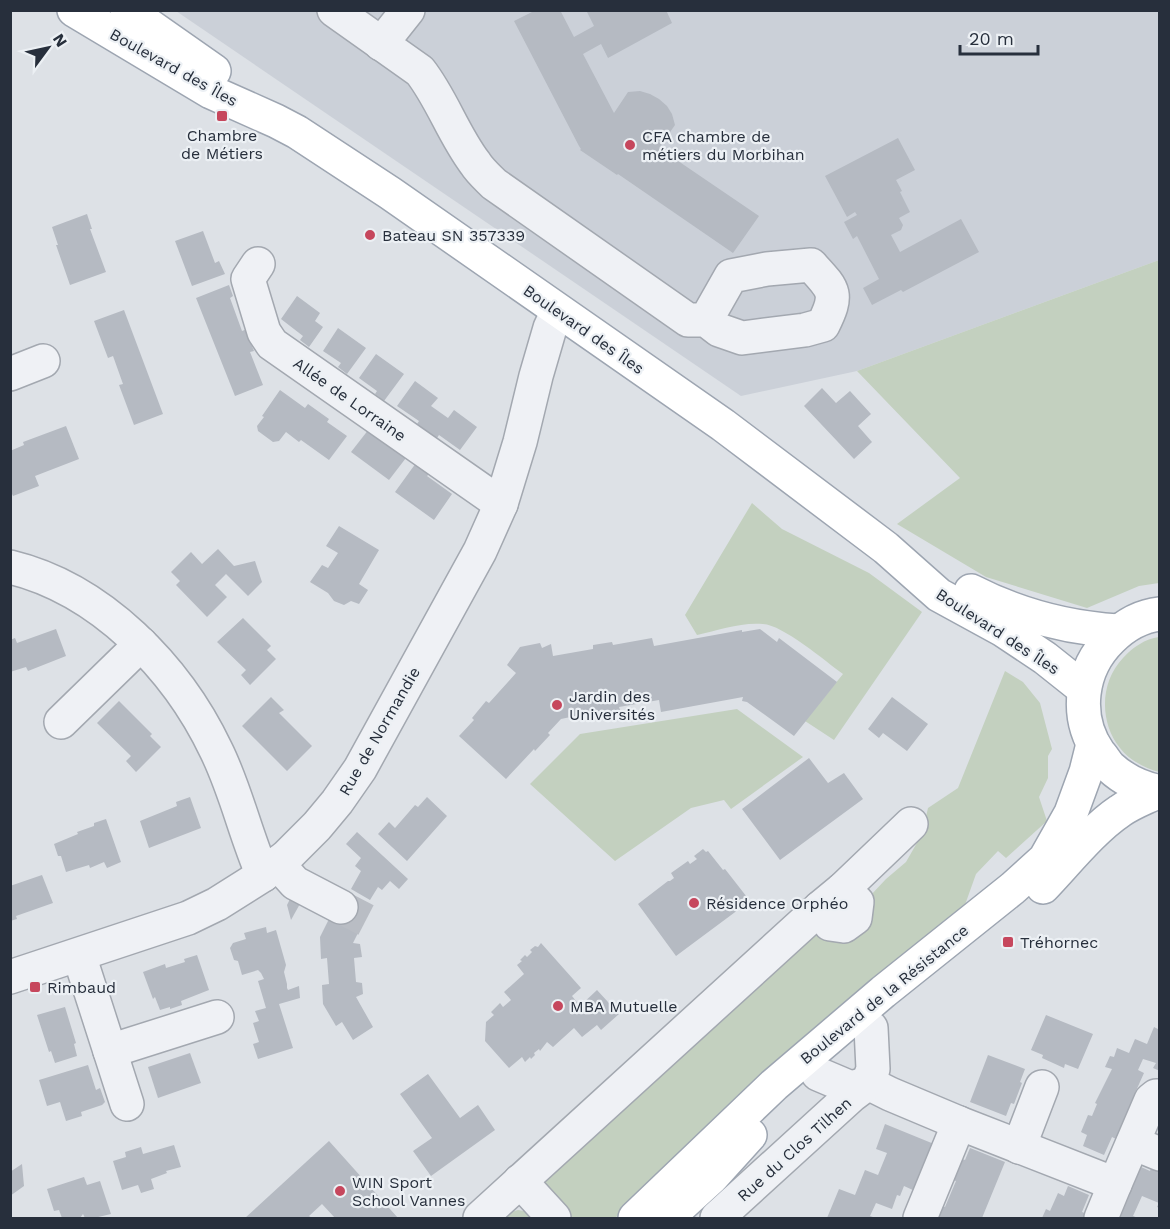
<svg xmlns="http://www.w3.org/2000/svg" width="1170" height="1229" font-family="'Work Sans',sans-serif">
	<rect width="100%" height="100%" fill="#dde1e6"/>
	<path fill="#cbd0d8" d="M176,11h983v249l-302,111 -116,25z"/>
	<g fill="#c3d0bf">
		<path d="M1159,260v323l-20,3 -52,22 -101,-31 -89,-53 63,-46 -103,-107z"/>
		<path d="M752,503l30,26 87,44 53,39 -88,128 -29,-19 38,-47c-18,-13 -60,-49 -80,-50 -22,-2 -44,6 -66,11l-12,-20z"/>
		<path d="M1159,637h1l-1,135c-14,-4 -30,-12 -39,-24 -21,-26 -20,-66 3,-90 10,-11 22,-19 36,-21z"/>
		<path d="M1005,671l18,11 17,21 12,46 -4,7v22l-9,19 8,24 -41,37 -8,-7 -22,23 -15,42 -128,103 -218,199h-45l-29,-33 270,-249 59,-40 16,-17 20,-17 16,-28 6,-26 30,-20z"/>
		<path d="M737,709l66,48 -72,52 -7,-9 -33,8 -76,53 -85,-77 50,-50z"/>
		<path d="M518,1210l12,2 7,6h-36l6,-5z"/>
	</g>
	<g fill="#b5bac2">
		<path d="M536,10h24l14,27 20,-11 -8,-16h80l6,13 -64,35 -7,-14 -18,10 31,59 14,-21 12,-1 10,3 9,5 8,7 5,8 3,11 -16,23 100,68 -26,37 -115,-79 -1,1 -37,-25 1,-1 -2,-3 -65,-125z"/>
		<path d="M898,138l17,32 -19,10 6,11 -2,1 10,20 -11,6 4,7 -2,5 -10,5 9,17 61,-33 18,33 -76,40 -2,-2 -29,15 -9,-17 16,-9 -22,-43 -4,3 -9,-17 13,-7 -2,-3 -8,5 -22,-41z"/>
		<path d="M87,214l5,15h-2l16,43 -36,13 -14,-40h2l-6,-18z"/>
		<path d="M203,231l12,32 4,-2 6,13 -33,12 -17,-45z"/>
		<path d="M229,285l4,11 -3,2 12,33 8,-3 -1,11 5,12 -4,1 13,33 -28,11 -39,-98z"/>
		<path d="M297,296l23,17 -5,8 8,6 -14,20 -9,-7 3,-4 -22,-17z"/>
		<path d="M124,310l39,104 -29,11 -15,-40 4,-1 -10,-28 -5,2 -14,-37z"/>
		<path d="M338,328l28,20 -19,26 -9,-7 3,-4 -18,-12z"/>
		<path d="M376,354l28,20 -20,27 -9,-7 2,-3 -18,-13z"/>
		<path d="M415,381l23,17 -7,8 17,12 6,-8 23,17 -17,23 -21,-15 -2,3 -12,-7 -8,-7 2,-3 -22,-15z"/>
		<path d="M822,388l14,15 14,-12 21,23 -13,12 14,16 -18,17 -50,-53z"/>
		<path d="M280,390l25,18 3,-4 21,15 -2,3 20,14 -18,24 -28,-20 -2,2 -13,-10 -7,9 -6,1 -15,-11 -1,-5 7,-9 -2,-1z"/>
		<path d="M66,426l13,33 -44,17 4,10 -26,10 -1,-2 -2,1v-44l14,-6 -1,-3z"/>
		<path d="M369,429l40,25 -20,26 -38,-28z"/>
		<path d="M416,463l14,10 -3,3 25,18 -18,26 -39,-28z"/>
		<path d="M339,526l40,24 -20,34 9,6 -9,14 -8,-3 -7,4 -10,-4 -6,-8 -18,-11 12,-17 6,3 10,-15 -12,-7z"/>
		<path d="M218,549l16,17 21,-5 7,21 -14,14 -22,-22 -11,11 12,12 -20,20 -31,-32 4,-4 -9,-9 20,-20 11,12z"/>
		<path d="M243,618l28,28 -4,4 9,9 -26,26 -9,-10 5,-5 -29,-28z"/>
		<path d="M56,629l10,27 -38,15 -2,-4 -16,5v-32l5,-2 2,5z"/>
		<path d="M760,629l17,13 2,-4 58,44 -43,54 -47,-34 -5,-1 1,-4 -82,15 -2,-12 -40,7 1,3 -20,4 -1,-3 -38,8 -13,14 2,2 -15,16 -1,-2 -28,30 -47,-43 15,-16 -2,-2 14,-17 3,2 27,-30 -9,-8 13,-18 20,-4 2,5 9,-4 2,12 40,-7v-4l19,-3 1,3 39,-7 2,8 88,-16v2z"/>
		<path d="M271,697l13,13 -5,3 33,33 -25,25 -45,-45z"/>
		<path d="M892,697l36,27 -21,27 -24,-18 -4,5 -11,-9z"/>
		<path d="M119,701l33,33 -2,2 11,11 -25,25 -10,-11 5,-5 -34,-33z"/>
		<path d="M809,758l19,25 16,-10 19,26 -83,61 -38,-51z"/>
		<path d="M190,797l11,31 -52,20 -9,-27 37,-15 -1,-4z"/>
		<path d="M427,797l20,19 -40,45 -29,-27 11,-12 6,6 20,-23 3,2z"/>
		<path d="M106,819l15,43 -14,6 -3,-6 -14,6 -1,-3 -23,7 -5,-16h-3l-4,-12 24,-10 -1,-2 17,-6v-3z"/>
		<path d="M357,832l51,47 -9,10 -9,-8 -8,9 -4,-3 -8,13 -19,-11 10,-18 -6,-5 6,-8 -15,-14z"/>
		<path d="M703,849l3,3 2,-1 15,19 2,-1 25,32 -74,55 -38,-52 30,-23h2l4,-3 -3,-5 17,-12 2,3 7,-5 -3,-3z"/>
		<path d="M42,875l11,28 -37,13 1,3 -7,2v-35z"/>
		<path d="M291,897l10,5 -10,18 -4,-15z"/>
		<path d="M348,898l22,11 -17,34 7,1 2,13 -8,1 2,24 6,1 1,11 -7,3 17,30 -20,13 -11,-18 -6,4 -13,-22 -1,-19 7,-1 -2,-26 -6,1 -1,-22 10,-20z"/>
		<path d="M266,927l1,6 9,-3 10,35 -2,7 3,12v4l1,2 11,-4 1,12 -21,6 14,44 -35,11 -5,-15 6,-2 -6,-19 6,-2 -4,-10 11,-3 -8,-27 6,-2 -3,-6 -3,-3 -16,5 -4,-14 -4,-1 -4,-12 3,-5 13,-4 -2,-6z"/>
		<path d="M541,943l40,45 -9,8 8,10 17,-16 22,24 -18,16 -4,-5 -15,12 -8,-9 -21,19 -6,-5 -7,9 -1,-2 -5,4 1,2 -4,4 -1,-2 -5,5 -3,-5 -13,11 -24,-27 1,-19 8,-7 -3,-3 9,-9 3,4 8,-7 -7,-8 20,-18 -7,-9 5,-4 -2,-1 5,-5 2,2 5,-5 -2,-2 5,-4 3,1z"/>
		<path d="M197,955l12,35 -28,11 1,4 -12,4v-2l-10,3 -5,-13 -2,2 -10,-27 22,-8 1,4 19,-6 -1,-3z"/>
		<path d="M65,1007l11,36 -2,1 3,12 -22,7 -4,-12 -2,1 -12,-37z"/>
		<path d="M1046,1015l47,19 -15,35 -13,-5 -1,4 -22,-10 1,-3 -12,-5z"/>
		<path d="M1154,1027l6,3v41l-7,-3 3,-5 -13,-4 -5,11 6,3 -9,20 5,2 -9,22 -5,-2 -10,24 -4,-2 -8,18 -21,-9 4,-11 -6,-3 7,-17 4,1 5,-12 -2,-1 17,-34 -7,-2 5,-11 4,1 3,-9 12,5 6,-14 12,5z"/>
		<path d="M190,1053l11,30 -43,15 -10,-31z"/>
		<path d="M988,1055l37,14 -5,13 2,1 -8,21 -3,-1 -5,13 -36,-14z"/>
		<path d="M88,1065l8,25 4,-2 5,14 -3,3 -21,7 1,4 -16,5 -6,-19 -13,4 -8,-26z"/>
		<path d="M428,1074l32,44 18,-13 17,25 -64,46 -18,-25 19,-13 -32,-44z"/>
		<path d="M885,1124l49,20 -19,47 -11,-5 -4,10 -3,-1 -5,14 -16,-6 -6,13 6,2h-49l12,-29 16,6 10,-25 13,5 9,-22 -11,-4z"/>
		<path d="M329,1141l69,77h-63l-13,-14 -13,12 3,2h-67z"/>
		<path d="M174,1145l7,22 -15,4 1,2 -16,6 3,10 -13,4 -3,-8 -16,5 -9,-29 13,-4 -1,-5 16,-5 2,7z"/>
		<path d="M970,1148l35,14 -23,56h-48l1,-2 4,1 4,-11 2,1 11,-26 -3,-1 9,-21 3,1z"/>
		<path d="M22,1164l2,22 -14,10v-24z"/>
		<path d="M1152,1166l8,4v38l-3,-1 2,-4 -17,-7 -9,20 5,2h-18l21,-51 9,4z"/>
		<path d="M84,1177l3,8 13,-4 11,33 -17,4h-9l-2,-4 -3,4h-18l-3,-8 -5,1 -7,-22z"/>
		<path d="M1068,1186l21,9 -7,17 5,2 -2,4h-43l4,-9 4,2 8,-18 6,3z"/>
	</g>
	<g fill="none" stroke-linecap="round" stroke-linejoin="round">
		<path stroke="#b9bdc4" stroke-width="33" stroke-dasharray="33 16" stroke-linecap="butt" d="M341,907l25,13"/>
		<g stroke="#a3a8b0" stroke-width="36">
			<g id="minor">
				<path d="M334,10l86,61c22,28 33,63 55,92 5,8 12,14 19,21l194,136h18l25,-44 36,-7 44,-4c23,25 28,28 12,60l-18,5 -63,8 -23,-8 -13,-10"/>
				<path d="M381,44l27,-34"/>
				<path d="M258,264l-10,15 16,53 8,12 229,160"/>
				<path d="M10,374l33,-13"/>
				<path d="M10,567c91,22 167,101 206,183 20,40 29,84 47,125"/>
				<path d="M61,722l80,-78"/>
				<path d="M277,863l18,20 46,24"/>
				<path d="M820,908l10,16 14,2 11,-8 2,-16 -14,-13"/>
				<path d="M79,955l48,149"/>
				<path d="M10,977l178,-59 29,-14 46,-29 24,-19 30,-30 20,-24 23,-33 120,-218 21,-47 19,-62 16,-66 14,-48 8,-17"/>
				<path d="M110,1051l107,-34"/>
				<path d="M818,1074l33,14 17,-5 22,11 69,29 156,61 36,-84 5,-4h4"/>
				<path d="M1133,1143l27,11"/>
				<path d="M1019,1147l23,-60"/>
				<path d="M520,1181l34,37"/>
				<path d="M480,1218l340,-310 23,-19 68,-65"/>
				<path d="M717,1218l135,-123 16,-12 5,-14 -2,-41"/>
				<path d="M920,1218l39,-95"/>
				<path d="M1101,1218l14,-34"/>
			</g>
		</g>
		<g stroke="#9da5b1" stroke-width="36">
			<g id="major">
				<path d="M74,10l137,82 65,29 21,11 93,61 333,232 163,123 53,47 64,35 42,28 39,31"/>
				<path d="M127,10l87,61"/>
				<path d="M971,591c45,23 97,37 147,40"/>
				<path d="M1160,614c-19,2 -36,12 -49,25 -31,30 -37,78 -12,114 4,4 7,10 11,14 14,13 31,21 50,25"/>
				<path d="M1043,887c23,-24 50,-58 77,-76 11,-8 25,-13 37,-19"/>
				<path d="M635,1218l139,-133 109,-93 130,-104 32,-29 26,-46 15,-41 7,-28"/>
				<path d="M667,1218l45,-41 38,-42"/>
			</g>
		</g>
		<use href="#minor" stroke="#eff1f5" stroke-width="33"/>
		<use href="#major" stroke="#fff" stroke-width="33"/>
	</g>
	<g fill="#c6475d" stroke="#ecf0f4" stroke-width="2">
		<rect x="216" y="110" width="12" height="12" rx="3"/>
		<circle cx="630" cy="145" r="6"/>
		<circle cx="370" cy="235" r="6"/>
		<circle cx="557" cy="705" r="6"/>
		<circle cx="694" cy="903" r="6"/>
		<rect x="1002" y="936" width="12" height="12" rx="3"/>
		<rect x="29" y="981" width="12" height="12" rx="3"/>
		<circle cx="558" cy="1006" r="6"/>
		<circle cx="340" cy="1191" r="6"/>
	</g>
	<g text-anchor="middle" stroke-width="4.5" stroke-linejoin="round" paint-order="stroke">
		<g font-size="16" fill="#272f3c" stroke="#ecf0f4">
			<text transform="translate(174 67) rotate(29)" y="6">Boulevard des Îles</text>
			<text transform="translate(584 329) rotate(35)" y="6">Boulevard des Îles</text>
			<text transform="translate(350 399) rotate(35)" y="6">Allée de Lorraine</text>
			<text transform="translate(998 631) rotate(33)" y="6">Boulevard des Îles</text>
			<text transform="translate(379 731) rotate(-60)" y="6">Rue de Normandie</text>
			<text transform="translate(884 994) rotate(-39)" y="6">Boulevard de la Résistance</text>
			<text transform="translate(794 1149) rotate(-42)" y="6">Rue du Clos Tilhen</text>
		</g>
		<g font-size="16" fill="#272f3c" stroke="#ecf0f4" text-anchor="start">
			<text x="222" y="141" text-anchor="middle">Chambre<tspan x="222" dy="18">de Métiers</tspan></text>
			<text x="642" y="142">CFA chambre de<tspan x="642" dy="18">métiers du Morbihan</tspan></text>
			<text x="382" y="241">Bateau SN 357339</text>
			<text x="569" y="702">Jardin des<tspan x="569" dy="18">Universités</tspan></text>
			<text x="706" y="909">Résidence Orphéo</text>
			<text x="1020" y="948">Tréhornec</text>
			<text x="47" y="993">Rimbaud</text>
			<text x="570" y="1012">MBA Mutuelle</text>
			<text x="352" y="1188">WIN Sport<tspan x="352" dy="18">School Vannes</tspan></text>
		</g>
	</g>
	<rect width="1170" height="1229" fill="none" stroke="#272f3c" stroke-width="24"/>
	<g transform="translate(48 48) rotate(57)" stroke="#ecf0f4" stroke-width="4.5" paint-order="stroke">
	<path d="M0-4.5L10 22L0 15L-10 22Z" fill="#272f3c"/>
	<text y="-9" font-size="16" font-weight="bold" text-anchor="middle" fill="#272f3c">N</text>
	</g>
	<path d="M960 45v9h78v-9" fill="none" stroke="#272f3c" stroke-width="3"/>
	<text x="969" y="45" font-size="18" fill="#272f3c" stroke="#ecf0f4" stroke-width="4.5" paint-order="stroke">20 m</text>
</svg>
